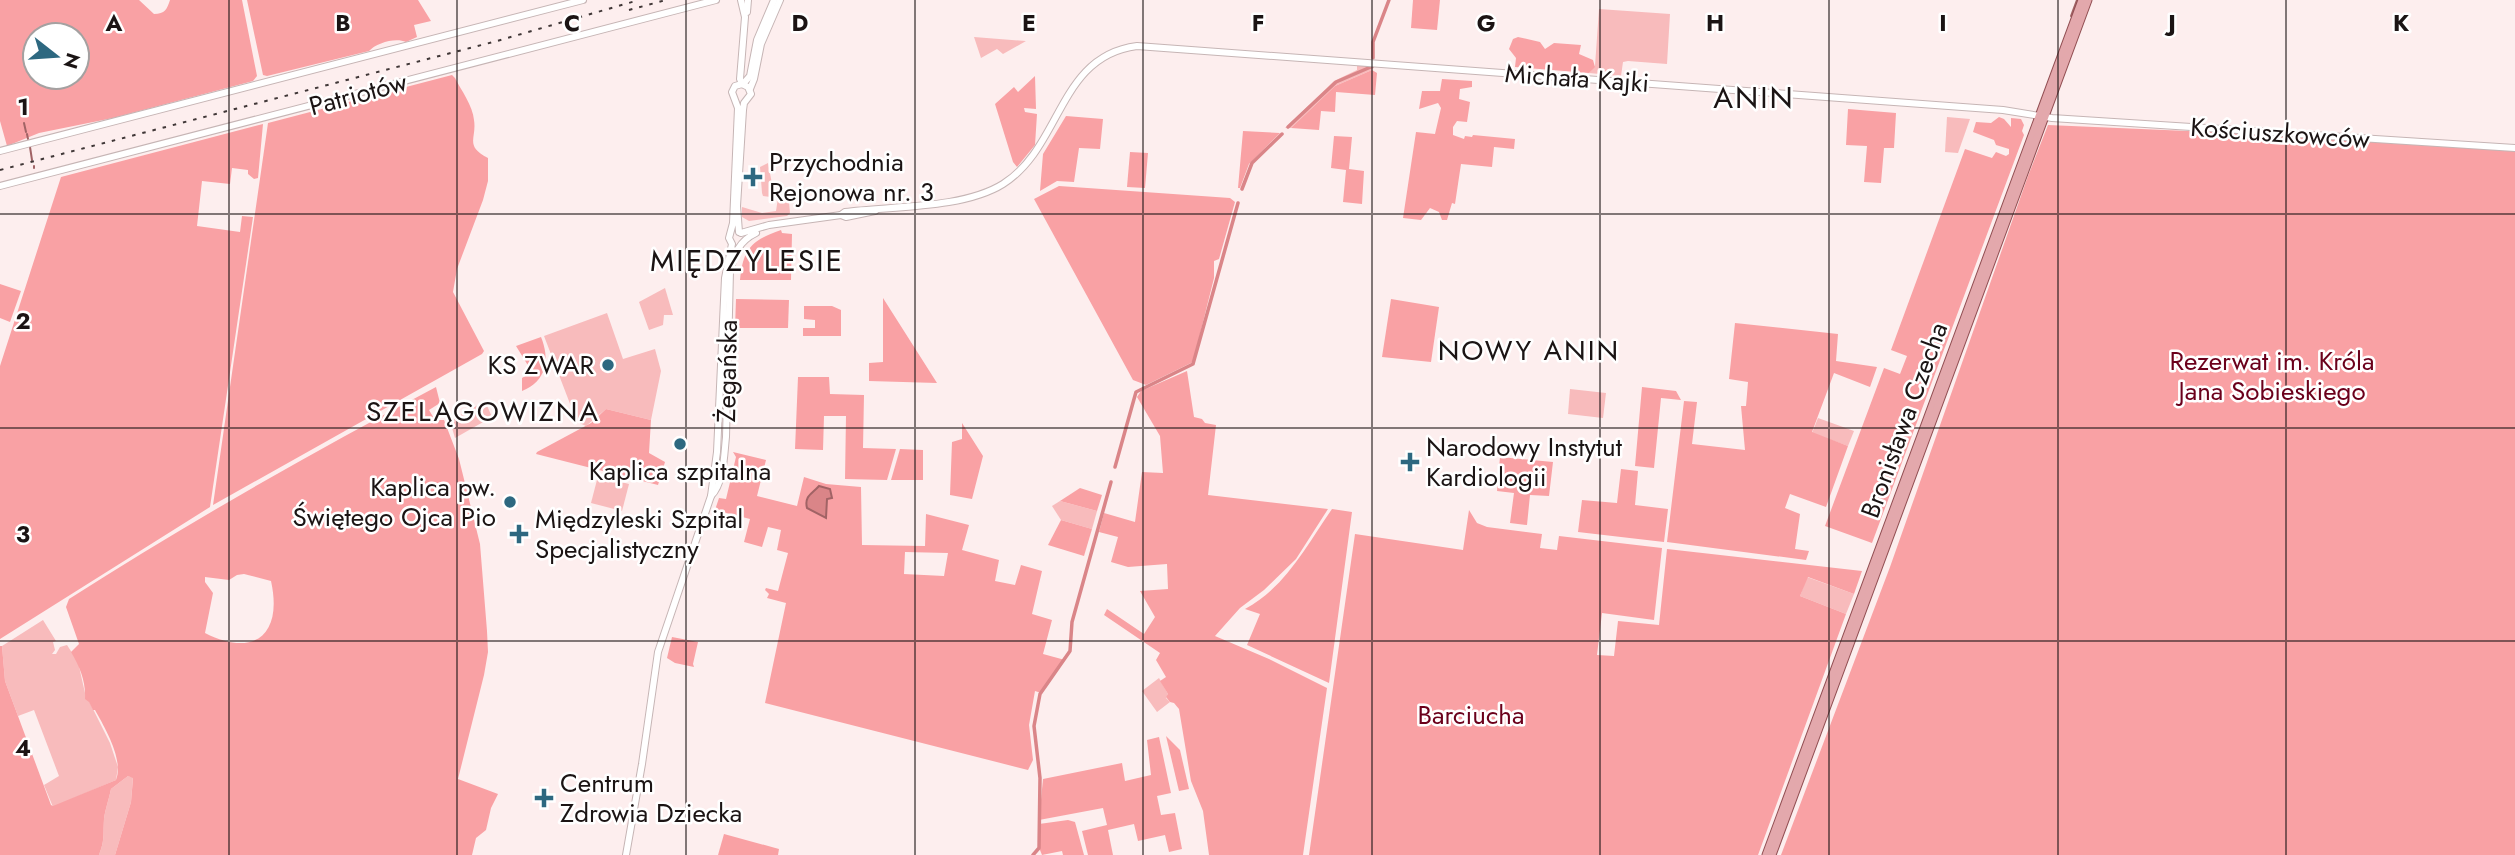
<svg xmlns="http://www.w3.org/2000/svg" width="2515" height="855" font-family="Jost,sans-serif">
	<rect width="100%" height="100%" fill="#fdeeee"/>
	<g fill="#f8bbbc">
		<path d="M1599,9l71,5 -3,50 -39,-3 -5,1 -2,14 -32,-3 6,-7z"/>
		<path d="M974,37l52,4 -23,13 -6,-5 -16,9z"/>
		<path d="M1357,65l18,1 -3,4 -37,16 -44,42h-6l49,-47 23,-11z"/>
		<path d="M1947,117l23,2 -12,34 -13,-1z"/>
		<path d="M768,163l6,31 14,-2 2,21 -3,3 -38,5 -7,-4v-10l20,6 14,-2 2,-13 -15,-2 -1,-3 -2,-26z"/>
		<path d="M665,288l8,27h-9l-1,10 -14,5 -10,-28z"/>
		<path d="M607,313l16,46 32,-10 6,22 -10,49 -45,-11 -20,17 -9,-4 -33,-86z"/>
		<path d="M1570,389l36,4 -3,25 -35,-4z"/>
		<path d="M485,401l7,16 -37,21 -5,-17z"/>
		<path d="M1818,418l36,13 -6,15 -36,-13z"/>
		<path d="M598,476l31,8 -7,27 -31,-8z"/>
		<path d="M1060,501l37,10 -5,18 -31,-9 -9,-14z"/>
		<path d="M1807,577l47,17 -8,20 -46,-18z"/>
		<path d="M43,620l13,21 -3,1 2,8 -3,4h4l4,-7 7,-2 11,17 7,31 25,50 8,24 -2,13 -63,27 -9,-22 15,-9 -25,-66 -16,6 -13,-35 -3,-35z"/>
		<path d="M1159,678l9,16 -2,4 4,4 -13,10 -15,-21z"/>
		<path d="M128,776l5,1 -2,25 -16,53h-16c6,-15 4,-20 5,-36 1,-9 5,-20 7,-30z"/>
	</g>
	<g fill="#f9a1a4" fill-rule="evenodd">
		<path d="M0,0h139l15,14c11,0 13,-5 16,-14h72l15,76 -4,5 -140,37 -74,15 -32,13 -7,-25zM35,35h42v42h-42z"/>
		<path d="M247,0h171l13,21 -17,4 3,12 -11,5c-10,-5 -30,1 -37,9l-102,25 -4,-1z"/>
		<path d="M1413,0h27l-3,30 -26,-2z"/>
		<path d="M1518,37l22,5 5,7 9,-6 27,2 -2,9 14,6 2,7 -6,6 -74,-6 1,-9 -7,-9 4,-10z"/>
		<path d="M1372,70l5,3 -2,22 -39,-3 -1,20 -14,-1 -2,19 -28,-2 44,-42z"/>
		<path d="M452,75l3,3c6,12 18,28 19,42 3,18 -10,26 14,38v23l-5,19 -26,69 -4,23 31,59 -2,3 -269,151 55,-382z"/>
		<path d="M1035,76l1,33 -12,-1 1,4 12,2 -2,31 -18,22 -4,-5 -18,-58 19,-17 4,5z"/>
		<path d="M1442,79l30,2v6l-12,2 -1,10 11,3 -3,20 -10,-1 -4,6v8l11,4 1,-3 7,1 1,-2 42,4 -1,10 -20,-2 -2,20 -31,-3 -6,40 -3,-1 -5,17h-5l-3,-8 -9,-4 -9,12 -18,-2 13,-86 19,2 6,-26 -3,-5 -19,6 3,-18h18z"/>
		<path d="M1848,109l48,4 -2,35h-10l-3,35 -17,-1 3,-36 -21,-1z"/>
		<path d="M1066,116l37,3 -3,30 -21,-1 -5,34 -17,-1 -17,10 3,-37z"/>
		<path d="M1999,117l5,2 7,8v-9l10,1 3,6 -2,6 2,4 -152,408 -47,-17 59,-158 16,6 7,-18 -16,-6 74,-201 27,9 4,-6 10,4 3,-2v-5l-13,-4 -2,-5 -21,-8 3,-10 15,1z"/>
		<path d="M263,124l-5,54 -4,1 -6,-5v-4l-16,-2 -2,16 -28,-3 -5,45 43,6 2,-16 11,1 -43,290 -210,132v-273l61,-189z"/>
		<path d="M2048,125l233,10 234,16v704h-734l109,-288 138,-391z"/>
		<path d="M1243,131l37,2 -31,31 -9,24h-2z"/>
		<path d="M1334,136l18,1 -3,32 15,2 -2,33 -19,-2 3,-32 -15,-2z"/>
		<path d="M1130,152l18,1 -3,35 -18,-1z"/>
		<path d="M1059,186l171,12 5,4 -16,57 -5,2v17l-21,84 -47,23 -13,-5 -99,-181z"/>
		<path d="M781,230l1,3 10,1 -1,46h-51c3,-32 12,-40 41,-50z"/>
		<path d="M0,284l21,7 -11,31 -10,-4z"/>
		<path d="M883,298l54,85 -68,-2v-18l14,-1z"/>
		<path d="M736,299l53,1 -1,28h-53z"/>
		<path d="M1391,299l48,8 -8,55 -49,-5z"/>
		<path d="M804,306h28l9,4v26h-38v-8h12v-8l-11,-1z"/>
		<path d="M1735,323l103,11 -2,27 41,6 -7,20 -36,-14 -22,59 36,14 -22,61 -36,-13 -5,14 15,6 -5,35 14,2 -3,9 -139,-18 17,-141 13,1 -5,42 53,6 -4,-44h5l2,-24 -19,-3z"/>
		<path d="M541,337c9,22 6,44 -19,54v-13l10,-6 -16,-26z"/>
		<path d="M1187,371l7,46 8,2 3,4 11,2 -8,70 120,14 -32,50 -32,31 -24,18 -25,28 54,23 58,29 -24,167h-94l-6,-44 -12,-30 -12,-72 -5,-6 -4,-1 -4,-5 2,-3 -8,-13 6,-4 -10,-17 4,-7 -56,-38 3,-6 37,25 11,-17 -15,-26 28,-2 -1,-25 -39,3 -17,-5 7,-25 -19,-5 5,-19 31,9 7,-50 21,1 -3,-37 -23,-39 4,-6z"/>
		<path d="M798,377h31l1,17 34,1 -1,53 33,1 -9,31 -42,-1 1,-63h-22l-1,34 -28,-1z"/>
		<path d="M436,387l4,16 -11,7 6,10h9l15,39 21,85 7,87 1,21 -4,23 -26,104 40,15 -7,14 -5,22 -10,8 -4,17h-357l16,-53 2,-24 -5,-2 -17,13c-2,10 -6,21 -7,30 -1,16 1,21 -5,36h-99v-209h2l3,35 46,124 2,1 63,-26c8,-20 -11,-52 -21,-70h-2l-4,-8 -4,-3c1,-17 -5,-32 -14,-47l8,-8 -13,-37 3,-8c119,-76 242,-146 367,-212zM244,574l27,7c12,54 -17,77 -66,52l8,-40 -8,-11v-5l24,3 8,-5z"/>
		<path d="M1642,387l34,4 5,9 -20,-2 -7,70 -19,-2z"/>
		<path d="M606,409l45,11 -2,33 16,9 -7,23 -122,-31 1,-2 54,-29z"/>
		<path d="M962,423l21,33 -11,43 -22,-4 2,-53 10,-3z"/>
		<path d="M900,449l23,1v30h-32z"/>
		<path d="M733,452l33,8 -9,36 40,10 7,-29 22,7 35,3 1,58 63,1 1,-32 43,11 -7,25 37,10 -4,21 20,4 6,-20 21,6 -10,43 20,6 -9,34 22,6 -24,33 -6,-2 -6,34 4,35 -5,10 -263,-67 21,-100 -19,-5 2,-4 -4,-4 1,-2 12,3 10,-38 -11,-3 4,-20 -13,-3 -6,20 -18,-5 6,-23 -35,-9 4,-12 7,1 10,-42zM905,552l43,1 -4,23 -40,-2z"/>
		<path d="M1500,457l53,5 -4,34 -19,-1 -3,30 -17,-2 4,-30 -17,-2z"/>
		<path d="M1621,469l17,2 -3,34 33,4 -4,33 -86,-10 4,-32 35,3z"/>
		<path d="M1080,488l22,7 -5,16 -37,-10z"/>
		<path d="M1332,509l20,3 -23,171 -82,-38 13,-31 -15,-5c40,-21 62,-64 87,-100z"/>
		<path d="M1469,510l8,13 10,4 55,7 -2,14 17,2 2,-14 103,12 -8,72 -52,-7 -5,42 17,1 4,-35 41,4 8,-76 195,22 -8,23 -46,-17 -8,19 46,18 -88,241h-449l46,-321 108,16z"/>
		<path d="M1061,520l31,9 -8,27 -36,-11z"/>
		<path d="M672,637l26,5 -5,22 1,3 -19,-4 -8,-5z"/>
		<path d="M1166,736l14,14 9,39 -10,2z"/>
		<path d="M1159,737l12,56 -14,3 4,19 14,-2 7,36 -13,3 -4,-17 -27,6 -4,-17 -26,6 5,25h-25l-6,-24 25,-6 -4,-17 -64,12 4,-41 79,-16 3,18 26,-6 -4,-35z"/>
		<path d="M1068,820l7,2 9,33h-21l-1,-4 -20,4 -2,-5 -1,-26z"/>
		<path d="M724,834l55,15 -1,6h-60z"/>
	</g>
	<path fill="#da8588" stroke="#a16365" stroke-width="2" d="M819,486l11,3 2,9 -5,1 -1,19 -19,-10c-3,-12 5,-14 12,-22z"/>
	<g fill="none" stroke-linecap="round" stroke-linejoin="round">
		<g stroke="#a16365" stroke-width="2">
			<path d="M2071,16l6,-16"/>
			<path d="M24,123l2,9"/>
			<path d="M27,134l1,5"/>
			<path d="M30,147l2,13"/>
			<path d="M34,166v2"/>
		</g>
		<g stroke="#da8588" stroke-width="3.5">
			<path d="M1373,58v-16l16,-42"/>
			<path d="M1288,127l48,-45 37,-16"/>
			<path d="M1242,189l10,-26 30,-29"/>
			<path d="M1115,467l21,-75 57,-28 45,-161"/>
			<path d="M1033,855l6,-7 1,-70 -6,-52 6,-32 30,-43 2,-29 39,-140"/>
		</g>
		<g stroke="#c6b5b5" stroke-width="8">
			<g id="secondary">
				<path d="M741,0l4,17 -5,62 2,5"/>
				<path d="M747,12l1,-12"/>
				<path d="M743,84l7,-8 7,-36 17,-40"/>
				<path d="M750,89l4,-10 7,-35 19,-44"/>
				<path d="M0,151l583,-151"/>
				<path d="M0,186l716,-186"/>
				<path d="M841,215l5,2 29,-6"/>
				<path d="M741,233l28,-8 72,-10 4,-3c46,-6 118,-3 158,-28 59,-37 55,-128 134,-138l866,64 49,8 463,30"/>
				<path d="M711,496l6,-44 8,-174 7,-34 -3,-6 4,-15 5,-115 -6,-16 3,-6 7,-2 6,3 3,7 -7,9 -1,7 -6,96 2,26"/>
				<path d="M626,855l16,-91 16,-112 53,-156c13,-13 13,-41 15,-59l4,-166c5,-18 9,-30 26,-38"/>
			</g>
		</g>
		<g stroke="#914e52" stroke-width="9">
			<g id="primary">
				<path d="M1766,855l316,-855"/>
				<path d="M1772,855l316,-855"/>
			</g>
		</g>
		<use href="#secondary" stroke="#fff" stroke-width="6"/>
		<use href="#primary" stroke="#e3a8ac" stroke-width="7"/>
		<g stroke="#403737" stroke-width="2" stroke-dasharray="3.5 7" stroke-linecap="butt">
			<path d="M629,10l37,-10"/>
			<path d="M0,170l497,-129 142,-41"/>
		</g>
	</g>
	<path fill="none" stroke="#1b1414" stroke-width="2" stroke-opacity="0.55" d="M229,0v855M457,0v855M686,0v855M915,0v855M1143,0v855M1372,0v855M1600,0v855M1829,0v855M2058,0v855M2286,0v855M0,214h2515M0,428h2515M0,641h2515"/>
	<g fill="#2d6880" stroke="#fff" stroke-width="2.5">
		<path d="M749.5 166.5h7v7h7v7h-7v7h-7v-7h-7v-7h7z"/>
		<circle cx="608" cy="365" r="7"/>
		<circle cx="680" cy="444" r="7"/>
		<path d="M1406.5 451.5h7v7h7v7h-7v7h-7v-7h-7v-7h7z"/>
		<circle cx="510" cy="502" r="7"/>
		<path d="M515.5 523.5h7v7h7v7h-7v7h-7v-7h-7v-7h7z"/>
		<path d="M540.5 787.5h7v7h7v7h-7v7h-7v-7h-7v-7h7z"/>
	</g>
	<g text-anchor="middle" stroke-width="5" stroke-linejoin="round" paint-order="stroke">
		<g font-size="26" fill="#1b1414" stroke="#fff">
			<text transform="translate(1577 78) rotate(4)" y="9">Michała Kajki</text>
			<text transform="translate(358 94) rotate(-15)" y="9">Patriotów</text>
			<text transform="translate(2280 133) rotate(4)" y="9">Kościuszkowców</text>
			<text transform="translate(727 371) rotate(-89)" y="9">Żegańska</text>
			<text transform="translate(1904 420) rotate(-70)" y="9">Bronisława Czecha</text>
		</g>
		<g font-size="26" fill="#1b1414" stroke="#fff" text-anchor="start">
			<text x="769" y="171">Przychodnia<tspan x="769" dy="30">Rejonowa nr. 3</tspan></text>
			<text x="594" y="374" text-anchor="end">KS ZWAR</text>
			<text x="1426" y="456">Narodowy Instytut<tspan x="1426" dy="30">Kardiologii</tspan></text>
			<text x="680" y="480" text-anchor="middle">Kaplica szpitalna</text>
			<text x="496" y="496" text-anchor="end">Kaplica pw.<tspan x="496" dy="30">Świętego Ojca Pio</tspan></text>
			<text x="535" y="528">Międzyleski Szpital<tspan x="535" dy="30">Specjalistyczny</tspan></text>
			<text x="560" y="792">Centrum<tspan x="560" dy="30">Zdrowia Dziecka</tspan></text>
		</g>
		<g font-size="26" fill="#6b001b" stroke="#fff">
			<text x="2272" y="370">Rezerwat im. Króla<tspan x="2272" dy="30">Jana Sobieskiego</tspan></text>
			<text x="1471" y="724">Barciucha</text>
		</g>
		<g font-size="28" letter-spacing="2" fill="#1b1414" stroke="#fff">
			<text x="1529" y="360">NOWY ANIN</text>
			<text x="483" y="421">SZELĄGOWIZNA</text>
		</g>
		<g font-size="30" letter-spacing="2" fill="#1b1414" stroke="#fff">
			<text x="1754" y="108">ANIN</text>
			<text x="747" y="271">MIĘDZYLESIE</text>
		</g>
	</g>
	<g font-size="23" text-anchor="middle" font-weight="bold" fill="#1b1414" stroke="#fff" stroke-width="5" stroke-linejoin="round" paint-order="stroke">
		<text x="114" y="31">A</text>
		<text x="343" y="31">B</text>
		<text x="572" y="31">C</text>
		<text x="800" y="31">D</text>
		<text x="1029" y="31">E</text>
		<text x="1258" y="31">F</text>
		<text x="1486" y="31">G</text>
		<text x="1715" y="31">H</text>
		<text x="1943" y="31">I</text>
		<text x="2172" y="31">J</text>
		<text x="2401" y="31">K</text>
		<text x="23" y="115">1</text>
		<text x="23" y="329">2</text>
		<text x="23" y="542">3</text>
		<text x="23" y="756">4</text>
	</g>
	<g transform="translate(56 56) rotate(107)"><circle r="33" fill="#ffffff" stroke="#a4a1a1" stroke-width="2"/>
	<path d="M0-5L12 26L0 18L-12 26Z" fill="#2d6880"/>
	<text y="-10" font-size="19" font-weight="bold" text-anchor="middle" fill="#1b1414">N</text>
	</g>
</svg>
